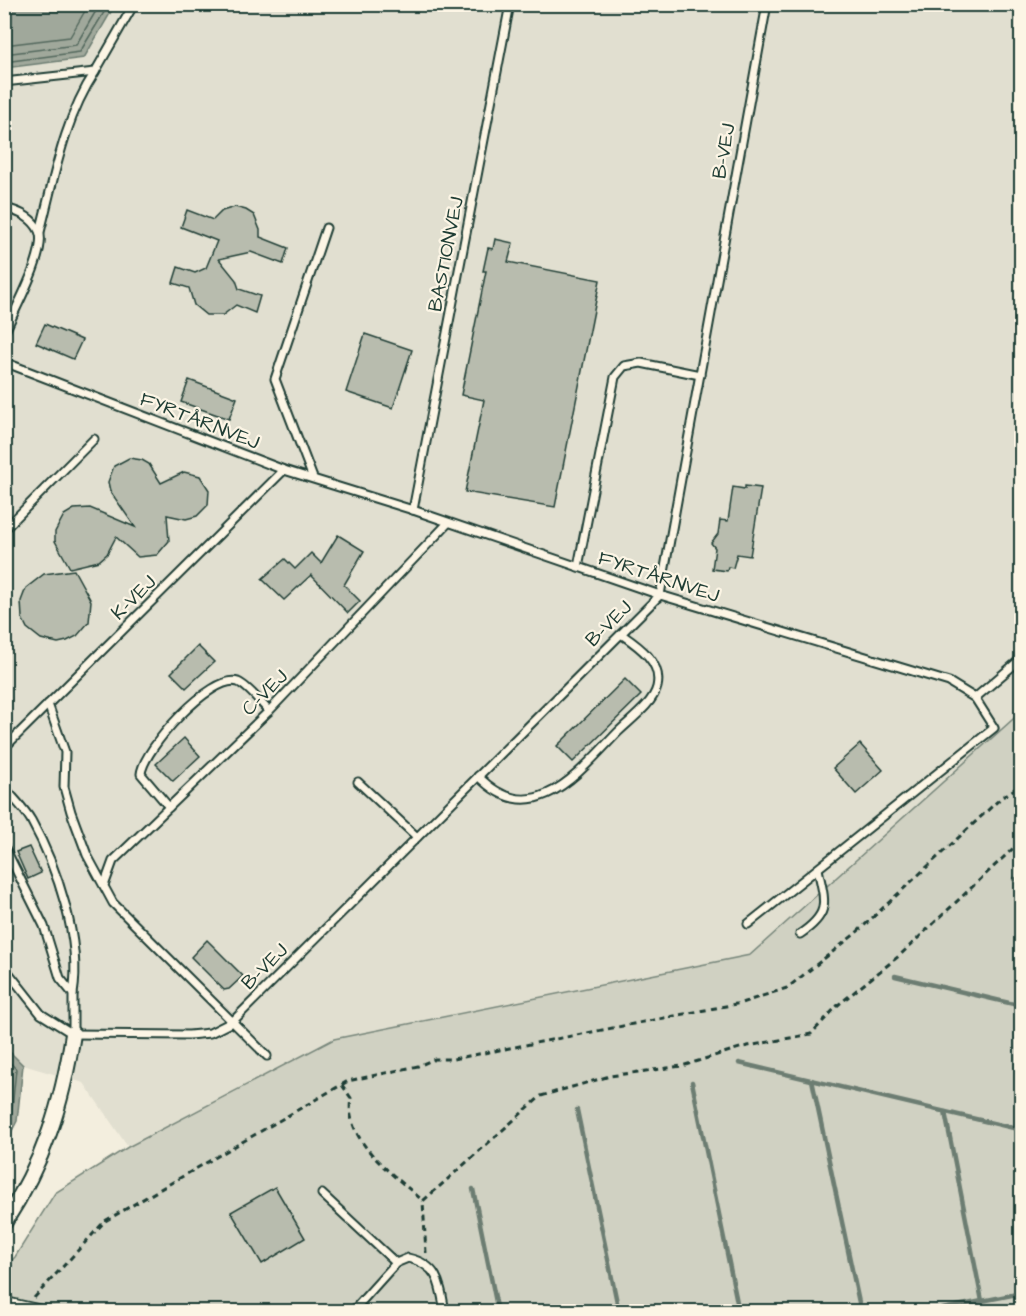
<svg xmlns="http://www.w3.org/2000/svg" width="1026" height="1316" font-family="'Architects Daughter',sans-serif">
	<rect width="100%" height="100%" fill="#f3eede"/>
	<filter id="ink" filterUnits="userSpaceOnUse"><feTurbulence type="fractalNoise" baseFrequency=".0167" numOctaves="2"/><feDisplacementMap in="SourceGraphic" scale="12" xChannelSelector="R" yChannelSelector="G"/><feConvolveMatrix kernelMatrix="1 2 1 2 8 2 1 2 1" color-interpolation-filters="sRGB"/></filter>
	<g filter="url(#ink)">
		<path fill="#e1dfd0" d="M116,5h905v707l-271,243 -416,84 -206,108 -44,-64 -61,-18 -18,-18 -1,-979 80,-10z"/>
		<path fill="#d0d1c2" stroke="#78877b" stroke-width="1.5" d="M1021,712v599l-1016,1v-45l10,-10 40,-64 73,-46 206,-108 416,-84z"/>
		<g fill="#a0a89b" stroke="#6c7d72" stroke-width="1.5">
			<path d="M4,5l1,-1 110,1 -31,53 -79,10z"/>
			<path d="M5,1047l18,18 -6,56 -12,23z"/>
		</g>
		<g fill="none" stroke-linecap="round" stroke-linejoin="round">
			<g stroke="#53685d" stroke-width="1.5">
				<path d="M4,45l66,-8 19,-33"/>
				<path d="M4,54l72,-9 24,-41"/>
				<path d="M4,62l76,-10 29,-48"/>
				<path d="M4,1056l12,13 -5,50 -7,12"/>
			</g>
			<g stroke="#6c7d72" stroke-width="4.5">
				<path d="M1014,879l8,2"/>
				<path d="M895,976l127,30"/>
				<path d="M739,1063l283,67"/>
				<path d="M812,1080l49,232"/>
				<path d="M692,1082l47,230"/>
				<path d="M577,1110l42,202"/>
				<path d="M945,1112l37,189"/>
				<path d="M473,1189l25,123"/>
				<path d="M927,1312l95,-19"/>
			</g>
		</g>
		<g fill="#b8bcae" stroke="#1f3d34" stroke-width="1.5">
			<path d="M235,207l11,3 8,5 6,15v7l28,11 -5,16 -32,-12 -32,7 17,21 3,9 21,7 -5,17 -19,-8 -13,10h-17l-12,-10 -5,-17 -16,-5 5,-16 17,6 11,-5 11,-27 -36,-14 6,-17 26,10 9,-9z"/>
			<path d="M495,239l18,4 -5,19 92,18 -45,227 -90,-15 19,-92 -23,-5 25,-124h-3l5,-23 5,1z"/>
			<path d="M45,324l37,16 -9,19 -37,-16z"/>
			<path d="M365,334l47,16 -19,58 -47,-16z"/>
			<path d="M189,380l48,18 -8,21 -48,-17z"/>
			<path d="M129,458l13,2 7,4 12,19 23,-11 16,4 9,14 -1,15 -11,11 -11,3 -19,-4 2,26 -12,14 -19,2 -22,-20 -9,17 -8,7 -29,7 -15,-27v-9l9,-17 10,-6 16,-1 45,19 -25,-36 -2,-9 6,-16z"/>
			<path d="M745,486l16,2 -11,68 -13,-2 -4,14 -5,-1 -1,4 -15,-2 3,-21 -4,-5 7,-9 2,-14 8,1 5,-34 12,2z"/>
			<path d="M338,535l26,16 -20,34 16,16 -12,12 -37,-38 -27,25 -22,-21 23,-20 10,10 16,-16 10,10z"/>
			<path d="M74,570l17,31 -2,21 -12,14 -10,5 -9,2 -17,-4 -14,-11 -5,-10 -1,-17 5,-13 18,-14z"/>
			<path d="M198,646l16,16 -28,26 -15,-15z"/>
			<path d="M625,679l16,16 -68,67 -16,-16z"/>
			<path d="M184,738l16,18 -27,25 -17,-17z"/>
			<path d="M860,744l23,26 -27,24 -23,-26z"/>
			<path d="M29,847l12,26 -13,6 -12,-27z"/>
			<path d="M207,940l36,36 -14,13 -5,1 -33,-33z"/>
			<path d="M275,1187l30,51 -43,26 -31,-52z"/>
		</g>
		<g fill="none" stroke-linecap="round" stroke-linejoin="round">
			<g stroke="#1f3d34" stroke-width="11">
				<g id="lane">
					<path d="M4,82l91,-10 39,-68"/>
					<path d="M4,208c14,3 29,10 35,23 9,20 -26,82 -35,103"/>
					<path d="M40,232c14,-54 24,-113 55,-160"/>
					<path d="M4,362l280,108 129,40 247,85 289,87 26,16 19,30 -246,196"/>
					<path d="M313,478l-38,-99 51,-151"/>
					<path d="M413,510l97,-506"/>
					<path d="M4,530l90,-91"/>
					<path d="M578,567l37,-190 9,-11 17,-3 59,12"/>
					<path d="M975,698l47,-40"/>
					<path d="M48,704l17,48 -1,35 7,25 16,43 26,48 154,153"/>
					<path d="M4,748l280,-278"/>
					<path d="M478,776c55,57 101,-4 140,-44 12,-12 35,-28 39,-45 6,-25 -20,-42 -36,-53"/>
					<path d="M358,782l59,55"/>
					<path d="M4,787c9,11 20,21 27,33 26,47 51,120 42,174"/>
					<path d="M169,807l-28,-33c2,-25 71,-101 97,-92 10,4 23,21 31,29"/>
					<path d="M4,846l40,80 16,52 13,16v40"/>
					<path d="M105,883l8,-22 156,-150 179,-188"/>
					<path d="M800,934c31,-21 25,-32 18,-65"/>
					<path d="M4,967l37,47 32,20"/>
					<path d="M73,1034l116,1 21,-2 22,-11 428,-427 107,-591"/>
					<path d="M322,1194l74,69"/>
					<path d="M4,1301l49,11"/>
					<path d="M352,1312l44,-49 12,-5c31,7 32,26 37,54"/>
				</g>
			</g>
			<g stroke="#1f3d34" stroke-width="18">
				<path id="street" d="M4,1223c40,-62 58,-117 69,-189"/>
			</g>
			<g stroke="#1f3d34" stroke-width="3" stroke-dasharray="6 4.5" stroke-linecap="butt">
				<path d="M342,1085l9,13c-8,44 44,77 72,103"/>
				<path d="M426,1253l-3,-52 118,-105 69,-20 72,-10 61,-19 68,-13 27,-29 61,-49 123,-116"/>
				<path d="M34,1298l71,-77 243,-140 70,-15 17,-7h18l288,-56 46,-15 68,-54 146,-136 21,-14"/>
			</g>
			<use href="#lane" stroke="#fcf5e5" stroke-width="7"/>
			<use href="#street" stroke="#fcf5e5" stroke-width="14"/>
		</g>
	</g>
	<g text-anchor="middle" stroke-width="4.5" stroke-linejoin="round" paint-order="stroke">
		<g font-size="20" fill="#1f3d34" stroke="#fcf5e5">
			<text transform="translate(723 151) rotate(-80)" y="7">B-VEJ</text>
			<text transform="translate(445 254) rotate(-79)" y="7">BASTIONVEJ</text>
			<text transform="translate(200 420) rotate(21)" y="7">FYRTÅRNVEJ</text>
			<text transform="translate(659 576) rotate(18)" y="7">FYRTÅRNVEJ</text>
			<text transform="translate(133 597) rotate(-45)" y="7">K-VEJ</text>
			<text transform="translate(608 623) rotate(-45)" y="7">B-VEJ</text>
			<text transform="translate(264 692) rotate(-45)" y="7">C-VEJ</text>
			<text transform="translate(264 966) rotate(-45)" y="7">B-VEJ</text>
		</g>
	</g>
	<rect width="1026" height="1316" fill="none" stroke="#fcf5e5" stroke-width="24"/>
	<rect x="12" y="12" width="1002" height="1292" fill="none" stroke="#1f3d34" stroke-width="2" filter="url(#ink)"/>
</svg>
